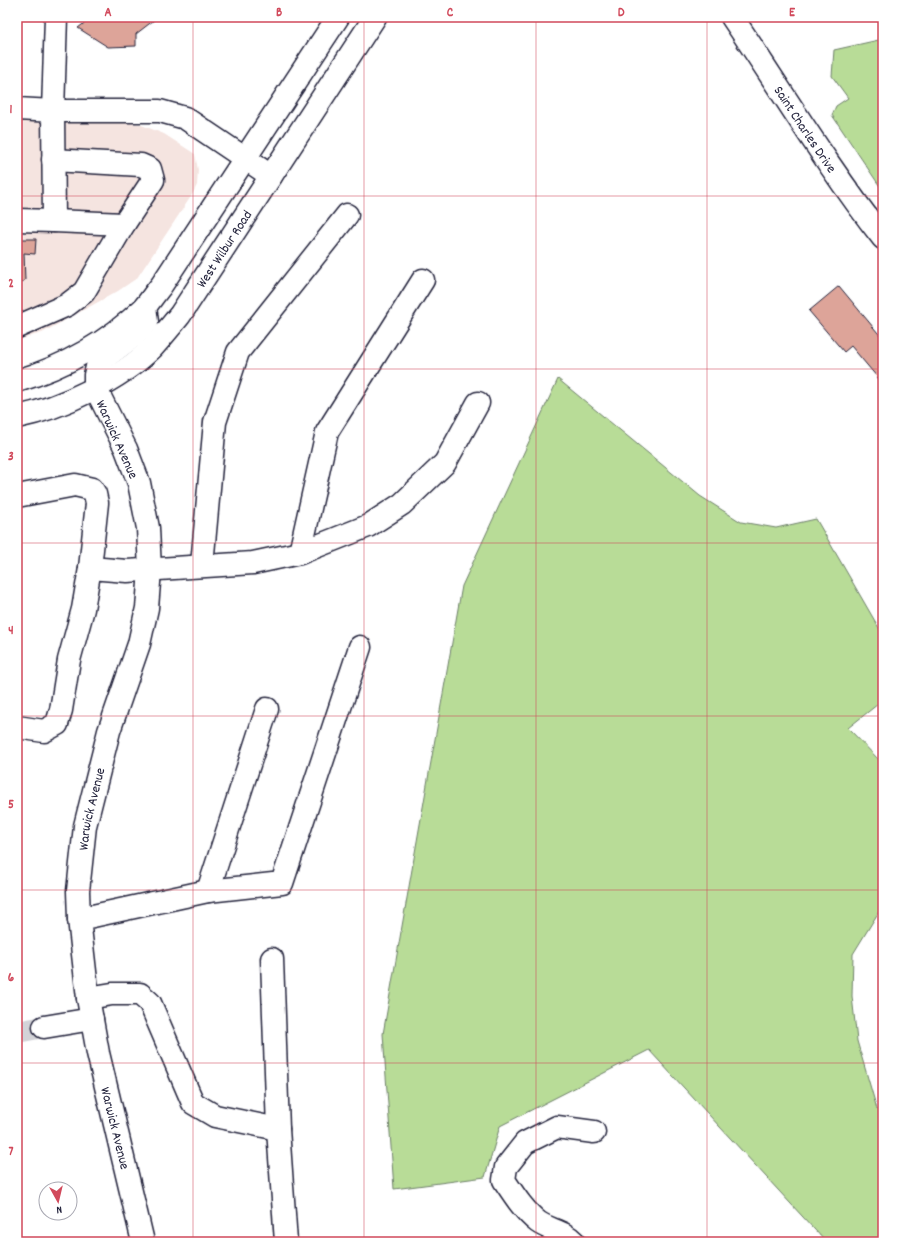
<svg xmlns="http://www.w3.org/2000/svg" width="900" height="1259" font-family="Dekko,sans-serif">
	<rect width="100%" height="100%" fill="#fff"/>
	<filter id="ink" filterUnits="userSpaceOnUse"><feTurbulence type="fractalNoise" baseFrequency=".025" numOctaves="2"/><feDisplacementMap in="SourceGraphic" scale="8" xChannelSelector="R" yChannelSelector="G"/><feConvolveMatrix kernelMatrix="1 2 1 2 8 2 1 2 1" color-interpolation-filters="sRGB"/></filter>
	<g filter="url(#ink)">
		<path fill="#f5e4e0" d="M17,93h1l-1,24 87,3 35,4 25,10 31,20 3,16 -1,15 -5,10 -55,83 -19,13 -76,42 -25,7z"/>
		<g fill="#b8dc97" stroke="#6d7f69">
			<path d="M883,39v152l-51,-76 4,-9 12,-8 -16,-22 2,-26z"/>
			<path d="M558,379l142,117 41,26 35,6 40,-9 67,116v65l-35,28 35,36v141l-30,49 -1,42 5,45 20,68 6,4v129h-57l-177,-192 -149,76 -15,51 -91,12 -11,-155 79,-448z"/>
		</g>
		<g fill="#dda499" stroke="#22223b">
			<path d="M88,17h70l-22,17v12l-28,1 -30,-19 9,-7z"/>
			<path d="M17,239h19l-1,15 -11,-1 1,27 -6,4v8l-2,1z"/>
			<path d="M839,286l44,53v45l-32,-38 -7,6 -35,-41z"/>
		</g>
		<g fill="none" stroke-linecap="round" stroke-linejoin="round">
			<path stroke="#d3d3d8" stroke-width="22" stroke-dasharray="22 11" stroke-linecap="butt" d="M17,1032l27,-5"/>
			<g stroke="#22223b" stroke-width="25">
				<g id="minor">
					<path d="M56,17l-3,94h107l25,7 86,58"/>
					<path id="s1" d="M732,17c50,74 96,151 151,221"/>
					<path d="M17,109l36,2 1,110 -37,-1"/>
					<path d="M54,221l70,3"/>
					<path d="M17,327l50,-22 17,-13 40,-68 29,-44 -3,-11 -9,-4 -88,-5"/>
					<path d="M17,381c47,-14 91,-39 127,-73 6,-7 11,-15 17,-22l177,-269"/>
					<path id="s2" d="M17,417c45,-9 102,-37 135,-69 10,-11 19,-22 28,-33l195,-298"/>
					<path d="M17,496l58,-11 17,4 3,5 2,9 -7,65 -7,41 -14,51 -8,50 -4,14 -13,7 -27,-4"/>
					<path d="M300,553l27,-121 96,-152"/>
					<path d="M202,565l13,-143 23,-70 109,-137"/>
					<path d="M90,568l37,3 126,-8 47,-10 68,-27 34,-22 43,-41 33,-60"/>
					<path d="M208,891l59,-182"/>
					<path d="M79,919l129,-28 74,-8 78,-236"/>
					<path d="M272,959l6,170 8,113"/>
					<path d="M88,998l24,-4h28l10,9 43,100 22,13 63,13"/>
					<path d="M44,1027l48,-8"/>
					<path id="s3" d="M143,1242l-45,-189 -10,-55 -9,-79 -1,-28 7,-65 24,-95 30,-87 8,-36 3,-38 -2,-42 -9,-45 -13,-34 -31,-62v-12l3,-12 36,-27 13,-14 -2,-15"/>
					<path d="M574,1242c-10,-11 -25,-12 -36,-20 -14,-11 -24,-27 -34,-42l2,-13 19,-24 32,-16 37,5"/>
				</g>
			</g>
			<use href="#minor" stroke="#fff" stroke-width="22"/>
		</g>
	</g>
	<path fill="none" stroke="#d1495b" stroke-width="1" stroke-opacity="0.55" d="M193,17v1225M364,17v1225M536,17v1225M707,17v1225M17,196h866M17,369h866M17,543h866M17,716h866M17,890h866M17,1063h866"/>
	<g text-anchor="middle" stroke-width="3" stroke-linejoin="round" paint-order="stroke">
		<g font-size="14" fill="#22223b" stroke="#fff">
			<text dy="5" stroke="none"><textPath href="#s1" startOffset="134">Saint Charles Drive</textPath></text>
			<text dy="5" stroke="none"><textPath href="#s2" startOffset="276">West Wilbur Road</textPath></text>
			<text transform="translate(118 439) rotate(66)" y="5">Warwick Avenue</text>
			<text dy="5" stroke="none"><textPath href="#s3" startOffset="441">Warwick Avenue</textPath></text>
			<text transform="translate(116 1128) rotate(76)" y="5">Warwick Avenue</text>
		</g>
	</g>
	<rect width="900" height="1259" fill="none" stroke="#fff" stroke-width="44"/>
	<g transform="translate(58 1201) rotate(172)"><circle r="19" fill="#ffffff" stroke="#a7a7b1"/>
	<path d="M0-3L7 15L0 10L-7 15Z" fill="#d1495b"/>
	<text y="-6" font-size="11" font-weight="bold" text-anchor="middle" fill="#22223b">N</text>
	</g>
	<rect x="22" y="22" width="856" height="1215" fill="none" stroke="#d1495b" stroke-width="1.5"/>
	<g font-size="13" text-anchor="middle" font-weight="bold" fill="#d1495b">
		<text x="108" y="16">A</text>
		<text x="279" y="16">B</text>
		<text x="450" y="16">C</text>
		<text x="621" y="16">D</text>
		<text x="792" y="16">E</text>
		<text x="11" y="113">1</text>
		<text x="11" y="287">2</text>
		<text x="11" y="460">3</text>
		<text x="11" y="634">4</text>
		<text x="11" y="808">5</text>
		<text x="11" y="981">6</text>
		<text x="11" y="1155">7</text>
	</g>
</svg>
